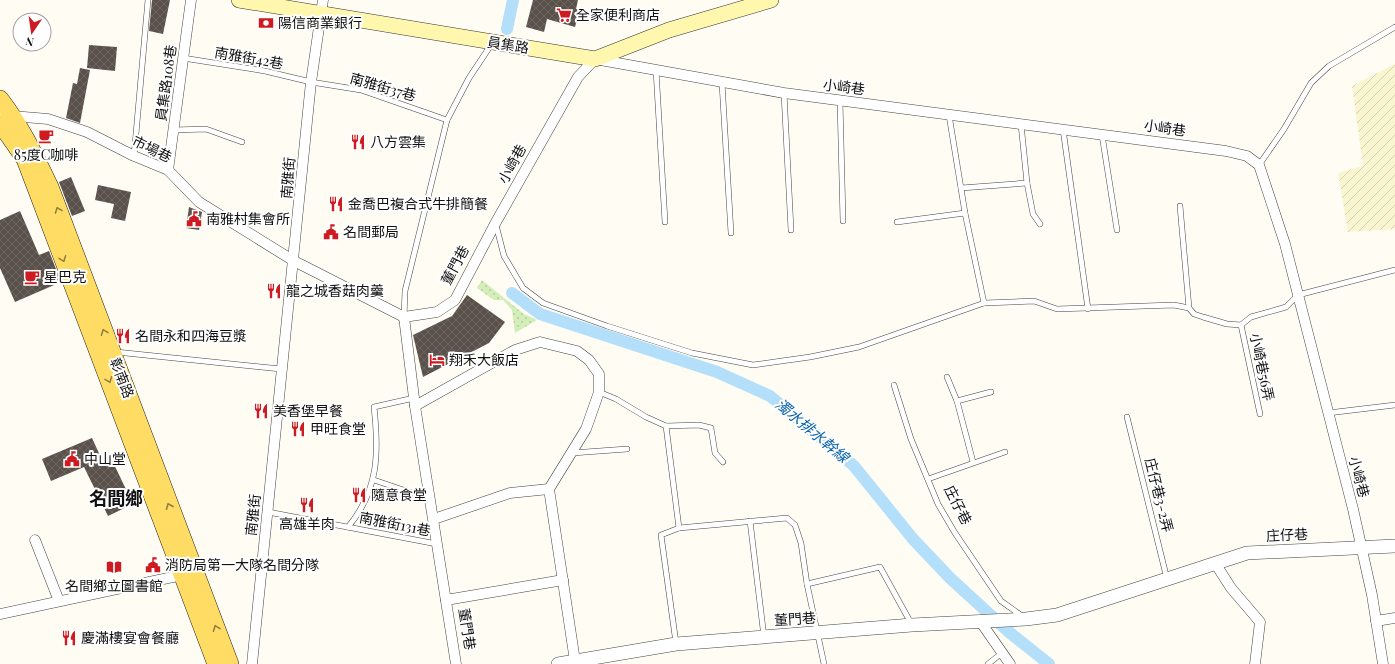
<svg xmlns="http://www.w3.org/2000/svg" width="1395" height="664" font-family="'Playfair Display','Noto Sans TC',serif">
	<defs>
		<pattern id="farmland-furrows" width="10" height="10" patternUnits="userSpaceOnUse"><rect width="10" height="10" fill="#f8f5d0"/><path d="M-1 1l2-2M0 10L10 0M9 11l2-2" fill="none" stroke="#d4d1b2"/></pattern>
		<pattern id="green-dots" width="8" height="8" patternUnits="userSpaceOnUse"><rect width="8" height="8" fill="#d3eeb8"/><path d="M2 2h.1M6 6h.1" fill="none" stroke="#b4cb9d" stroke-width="1.8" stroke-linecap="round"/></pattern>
		<pattern id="building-cross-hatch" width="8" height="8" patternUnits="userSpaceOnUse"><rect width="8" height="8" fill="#5a514b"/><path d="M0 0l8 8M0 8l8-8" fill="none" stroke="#6d6561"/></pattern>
	</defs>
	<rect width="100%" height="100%" fill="#fffdf3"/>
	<path fill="url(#farmland-furrows)" d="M1395,64v165l-47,3 -10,-59 25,-7 -11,-80z"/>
	<path fill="url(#green-dots)" d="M482,280l42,34 13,6 -22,13 -3,-23 -9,-10h-9l-17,-12z"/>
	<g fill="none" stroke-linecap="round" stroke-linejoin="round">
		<g stroke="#b3dffb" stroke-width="12">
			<path d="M507,29l6,-29"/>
			<path d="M512,293l28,21 177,58 53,24 84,70 59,73 37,39 59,54 40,32"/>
		</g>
	</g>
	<g fill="url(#building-cross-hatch)">
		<path d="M152,0h18l-7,34 -14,-3z"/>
		<path d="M533,0h45l-2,9 4,1 -5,17 -28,-8 -3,13 -18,-5z"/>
		<path d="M89,45l28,2 -2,24 -28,-3z"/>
		<path d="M80,68l10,2 -10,53 -14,-5 7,-35 4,1z"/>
		<path d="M71,177l14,34 -13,5 -13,-34z"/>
		<path d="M98,185l33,7 -6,29 -14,-3 3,-14 -19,-4z"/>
		<path d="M189,207l13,5 -3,18 -13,-2z"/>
		<path d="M20,211l19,44 10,-4 12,31 -46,20 -15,-34v-48z"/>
		<path d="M467,295l38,27 -16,21 -66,34 -10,-42 39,-19z"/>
		<path d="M92,438l11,24 8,-4 22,46 -25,12 -24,-49 -33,14 -9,-22z"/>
	</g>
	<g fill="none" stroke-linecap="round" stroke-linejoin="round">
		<g stroke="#434343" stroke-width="6">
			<g id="service">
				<path d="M183,58l82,13 46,11 50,8 86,30"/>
				<path d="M656,70l9,152"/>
				<path d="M722,83l9,150"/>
				<path d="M784,93l7,137"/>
				<path d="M840,101l3,120"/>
				<path d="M949,115l16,98 19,90"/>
				<path d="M1063,129l25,180"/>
				<path d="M174,130l32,-1 36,13"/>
				<path d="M1102,135l15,95"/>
				<path d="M134,156l14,-156"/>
				<path d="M1259,165l25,-36 27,-46 18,-17 66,-39"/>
				<path d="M1027,183l6,31 7,10"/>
				<path d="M961,188l66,-5 -6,-59"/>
				<path d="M1180,206l9,102"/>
				<path d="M897,222l68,-9"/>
				<path d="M496,225l8,31 19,32 20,15 64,23 85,27 61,12 57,-8 49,-10 125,-44 50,-2 23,8 117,-4 15,3 5,6 9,3 24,7 14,1 10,-8 35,-10 12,-12 97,-25"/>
				<path d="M404,317l1,-26 42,-171 22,-42 22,-33"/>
				<path d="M1241,325l19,89"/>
				<path d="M116,352l165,17"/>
				<path d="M947,377l10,24 16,61"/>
				<path d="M894,385l17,54 27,65 17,29 46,68 21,15"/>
				<path d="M599,392l17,7 30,18 20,9 33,-1 12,3 4,25 8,9"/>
				<path d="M957,401l34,-9"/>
				<path d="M1328,413l67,-8"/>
				<path d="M1127,417l40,162"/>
				<path d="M666,426l13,102"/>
				<path d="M572,453l55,-4"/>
				<path d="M928,479l77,-27"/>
				<path d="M374,480l56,19"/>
				<path d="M268,512l169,32"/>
				<path d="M750,521l14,116"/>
				<path d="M348,527c31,-37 31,-75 26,-120l40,-9"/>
				<path d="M807,584l73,-17 32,58"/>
				<path d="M676,643l-15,-108 18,-7 108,-10 8,7 6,18 6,41 17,80"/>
				<path d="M988,664l14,-11"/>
			</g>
		</g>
		<g stroke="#434343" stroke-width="11">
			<g id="minor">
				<path d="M0,115l48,4 39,13 47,24 34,14 31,32 95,59 110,56"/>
				<path d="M168,170l23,-170"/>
				<path d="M404,317l33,-5 18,-12 41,-78 82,-145 17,-18 189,34 442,58 21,5 12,9 26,79 68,265 19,86 11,69"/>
				<path d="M404,317l11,89 41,258"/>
				<path d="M415,406l100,-56 25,-8 37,9 12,9 10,14v18l-13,37 -37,60 26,172"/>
				<path d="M434,519l76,-26 39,-4"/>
				<path d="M35,540l24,61"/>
				<path d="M1215,563l16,25 29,34 -5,42"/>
				<path d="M446,600l117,-20"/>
				<path d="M0,614l182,-39"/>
				<path d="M980,621l30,43"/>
				<path d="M1376,621l19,-3"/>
				<path d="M252,664l59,-582 12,-82"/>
			</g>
		</g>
		<g stroke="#434343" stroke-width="14">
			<path id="tertiary" d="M558,664l118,-20 236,-19 114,-6 31,-4 190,-62 148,-7"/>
		</g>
		<g stroke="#323232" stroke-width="16">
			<path id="secondary" d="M239,0l356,59 74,-29 102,-30"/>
		</g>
		<g stroke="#212121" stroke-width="18">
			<g id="primary">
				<path d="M0,99c21,27 35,57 50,88l180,477"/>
				<path d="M0,123l25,36 191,505"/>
			</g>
		</g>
		<use href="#service" stroke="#fff" stroke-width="5"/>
		<use href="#minor" stroke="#fff" stroke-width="10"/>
		<use href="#tertiary" stroke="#fff" stroke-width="13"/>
		<use href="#secondary" stroke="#fff7ae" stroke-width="15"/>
		<use href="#primary" stroke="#ffdc63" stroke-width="17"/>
	</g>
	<defs><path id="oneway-chevron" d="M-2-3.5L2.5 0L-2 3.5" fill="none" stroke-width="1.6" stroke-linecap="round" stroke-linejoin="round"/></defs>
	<g stroke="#93803e">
		<use href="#oneway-chevron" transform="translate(58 210) rotate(-110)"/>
		<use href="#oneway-chevron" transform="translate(63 259) rotate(69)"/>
		<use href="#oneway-chevron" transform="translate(104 332) rotate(-111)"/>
		<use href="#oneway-chevron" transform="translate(109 380) rotate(69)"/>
		<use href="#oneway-chevron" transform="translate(169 506) rotate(-112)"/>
		<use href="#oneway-chevron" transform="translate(216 628) rotate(-111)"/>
	</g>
	<defs>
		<g id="supermarket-bare" transform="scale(1.2)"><path d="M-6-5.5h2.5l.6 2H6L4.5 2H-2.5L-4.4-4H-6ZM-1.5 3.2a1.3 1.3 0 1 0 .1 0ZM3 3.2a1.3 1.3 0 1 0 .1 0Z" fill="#cd1b21" stroke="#fff" stroke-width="2.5" paint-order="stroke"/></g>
		<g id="bank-bare" transform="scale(1.2)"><path d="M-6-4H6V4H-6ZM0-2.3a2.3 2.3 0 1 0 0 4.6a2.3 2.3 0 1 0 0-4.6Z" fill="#cd1b21" stroke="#fff" stroke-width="2.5" paint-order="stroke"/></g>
		<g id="cafe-bare" transform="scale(1.2)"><path d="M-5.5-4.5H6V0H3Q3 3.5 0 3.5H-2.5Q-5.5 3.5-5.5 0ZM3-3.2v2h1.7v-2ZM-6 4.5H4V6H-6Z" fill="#cd1b21" stroke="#fff" stroke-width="2.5" paint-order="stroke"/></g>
		<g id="restaurant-bare" transform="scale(1.2)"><path d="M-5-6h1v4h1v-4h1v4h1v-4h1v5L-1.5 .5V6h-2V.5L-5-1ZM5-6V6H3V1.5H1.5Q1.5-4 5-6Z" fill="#cd1b21" stroke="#fff" stroke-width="2.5" paint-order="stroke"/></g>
		<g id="civic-bare" transform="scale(1.2)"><path d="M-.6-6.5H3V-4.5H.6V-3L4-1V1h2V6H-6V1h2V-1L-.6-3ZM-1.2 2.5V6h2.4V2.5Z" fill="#cd1b21" stroke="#fff" stroke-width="2.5" paint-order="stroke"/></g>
		<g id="hotel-bare" transform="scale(1.2)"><path d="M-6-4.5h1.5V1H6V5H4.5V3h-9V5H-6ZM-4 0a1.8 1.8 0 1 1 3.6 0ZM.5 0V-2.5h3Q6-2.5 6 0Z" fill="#cd1b21" stroke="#fff" stroke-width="2.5" paint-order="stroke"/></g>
		<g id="library-bare" transform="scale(1.2)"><path d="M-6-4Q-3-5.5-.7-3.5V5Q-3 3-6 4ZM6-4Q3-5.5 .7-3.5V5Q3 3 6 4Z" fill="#cd1b21" stroke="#fff" stroke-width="2.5" paint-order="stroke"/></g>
	</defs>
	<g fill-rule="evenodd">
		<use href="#supermarket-bare" x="564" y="15"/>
		<use href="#bank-bare" x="266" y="23"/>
		<use href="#cafe-bare" x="46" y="136"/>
		<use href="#restaurant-bare" x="358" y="142"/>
		<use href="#restaurant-bare" x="336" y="204"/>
		<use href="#civic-bare" x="194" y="219"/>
		<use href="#civic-bare" x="331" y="232"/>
		<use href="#cafe-bare" x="32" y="277"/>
		<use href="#restaurant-bare" x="274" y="291"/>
		<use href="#restaurant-bare" x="123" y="336"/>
		<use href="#hotel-bare" x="437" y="360"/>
		<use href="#restaurant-bare" x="261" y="411"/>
		<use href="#restaurant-bare" x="298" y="429"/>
		<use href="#civic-bare" x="72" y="459"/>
		<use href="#restaurant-bare" x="359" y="495"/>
		<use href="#restaurant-bare" x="307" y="505"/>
		<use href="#civic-bare" x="153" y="565"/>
		<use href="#library-bare" x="114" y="567"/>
		<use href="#restaurant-bare" x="69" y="638"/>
	</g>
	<g text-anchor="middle" stroke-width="4" stroke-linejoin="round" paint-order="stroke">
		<g font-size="14" fill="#101010" stroke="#fff" text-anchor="start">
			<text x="576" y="20">全家便利商店</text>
			<text x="278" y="28">陽信商業銀行</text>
			<text x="370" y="147">八方雲集</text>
			<text x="46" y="160" text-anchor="middle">85度C咖啡</text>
			<text x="348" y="209">金喬巴複合式牛排簡餐</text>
			<text x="206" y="224">南雅村集會所</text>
			<text x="343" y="237">名間郵局</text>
			<text x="44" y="282">星巴克</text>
			<text x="286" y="296">龍之城香菇肉羹</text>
			<text x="135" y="341">名間永和四海豆漿</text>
			<text x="449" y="365">翔禾大飯店</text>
			<text x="273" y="416">美香堡早餐</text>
			<text x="310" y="434">甲旺食堂</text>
			<text x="84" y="464">中山堂</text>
			<text x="371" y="500">隨意食堂</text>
			<text x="307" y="529" text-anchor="middle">高雄羊肉</text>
			<text x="165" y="570">消防局第一大隊名間分隊</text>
			<text x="114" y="591" text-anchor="middle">名間鄉立圖書館</text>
			<text x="81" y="643">慶滿樓宴會餐廳</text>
		</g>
		<g font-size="14" fill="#101010" stroke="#fff">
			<text transform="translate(508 45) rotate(9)" y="5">員集路</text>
			<text transform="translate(249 58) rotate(10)" y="5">南雅街42巷</text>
			<text transform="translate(166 83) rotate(-82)" y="5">員集路108巷</text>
			<text transform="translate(383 87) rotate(16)" y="5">南雅街37巷</text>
			<text transform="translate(844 87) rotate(7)" y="5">小崎巷</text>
			<text transform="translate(1165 128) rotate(8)" y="5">小崎巷</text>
			<text transform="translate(152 149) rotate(26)" y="5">市場巷</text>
			<text transform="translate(512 164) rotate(-61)" y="5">小崎巷</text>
			<text transform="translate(288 178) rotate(-85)" y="5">南雅街</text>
			<text transform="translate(455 265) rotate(-62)" y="5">董門巷</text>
			<text transform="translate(1262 367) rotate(78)" y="5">小崎巷56弄</text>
			<text transform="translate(122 378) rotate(69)" y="5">彰南路</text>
			<text transform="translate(1359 477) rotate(75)" y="5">小崎巷</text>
			<text transform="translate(1159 495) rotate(76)" y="5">庄仔巷3-2弄</text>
			<text transform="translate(958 505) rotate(63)" y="5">庄仔巷</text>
			<text transform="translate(253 515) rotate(-84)" y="5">南雅街</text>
			<text transform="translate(395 524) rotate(11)" y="5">南雅街131巷</text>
			<text transform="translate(1287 535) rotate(-3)" y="5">庄仔巷</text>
			<text transform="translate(795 619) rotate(-4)" y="5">董門巷</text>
			<text transform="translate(467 629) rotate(81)" y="5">董門巷</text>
		</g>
		<g font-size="15" font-style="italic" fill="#0d65ae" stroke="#fff">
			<text transform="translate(812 431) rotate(40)" y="5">濁水排水幹線</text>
		</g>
		<g font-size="18" font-weight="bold" fill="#101010" stroke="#fff">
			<text x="116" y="505">名間鄉</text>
		</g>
	</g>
	<g transform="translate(32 32) rotate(193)"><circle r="19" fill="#ffffff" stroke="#9f9f9f"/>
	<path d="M0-3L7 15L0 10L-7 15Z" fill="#cd1b21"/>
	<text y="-6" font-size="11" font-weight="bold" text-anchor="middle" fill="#101010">N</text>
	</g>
</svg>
